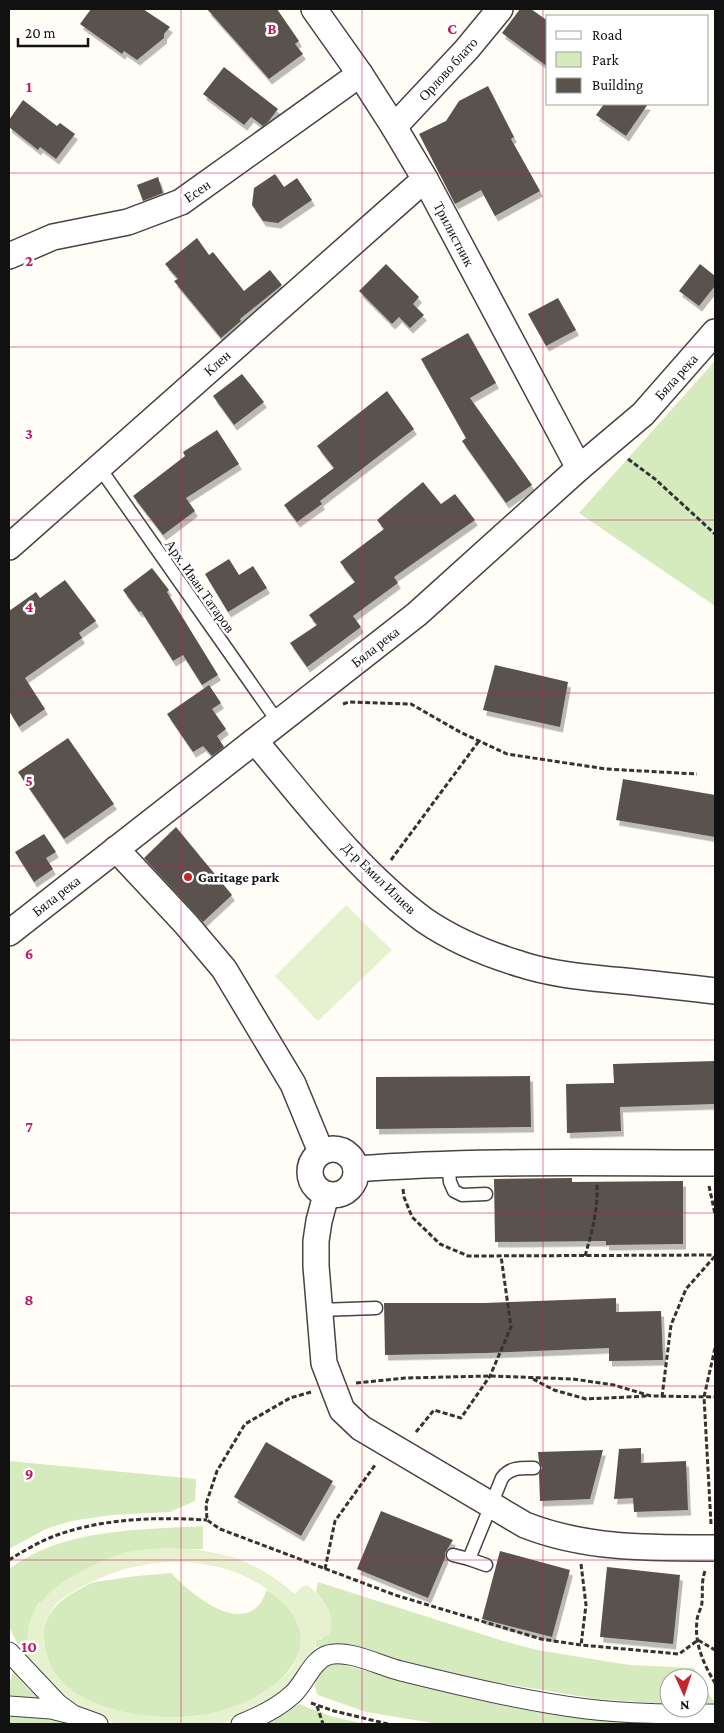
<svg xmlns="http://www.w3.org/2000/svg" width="724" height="1733" font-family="'Crimson Pro',serif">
	<defs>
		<filter id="shadow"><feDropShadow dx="3" dy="5.5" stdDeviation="0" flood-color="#0004"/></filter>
	</defs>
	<rect width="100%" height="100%" fill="#fffdf5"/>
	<g fill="#d5ebbd">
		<path d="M715,361v245l-136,-93z"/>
		<path d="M9,1461l187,18 -1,22 -25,11 -58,3 -41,6 -25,8 -37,20z"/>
		<path d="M203,1526v23h-54l-111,55c-11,23 -13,34 -5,59l-15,-19 -9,-17v-58c55,-41 129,-39 194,-43z"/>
		<path d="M171,1573c16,17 61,57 86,34 5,-4 7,-11 10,-17 73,48 15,105 -46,121 -44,12 -112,7 -150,-21 -15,-11 -25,-28 -27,-47 -4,-26 14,-42 34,-53 5,-2 9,-6 14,-7 5,-2 12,-2 18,-3 20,-4 41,-5 61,-7z"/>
		<path d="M318,1582l182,58 37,10 92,15 65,3 9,18 12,17h-16v-25h-30v26l-72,-5 -120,-20 -135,-33 -26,1v-7l6,-1 1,-39 -7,-8z"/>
		<path d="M338,1663c66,18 132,38 199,49 59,10 119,11 178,10v2h-276l-73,-12 -48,-17c-9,-16 5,-29 20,-32z"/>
		<path d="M13,1671l14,17 16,13 -34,-3v-12z"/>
		<path d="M299,1704l34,13 33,7h-99z"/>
		<path d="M9,1715l33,3 25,6h-58z"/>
	</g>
	<g fill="#e6f2cf" fill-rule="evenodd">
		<path d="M346,905l46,45 -74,71 -43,-45z"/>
		<path d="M173,1548c53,3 81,12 122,46l5,-6 7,-3c16,12 31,30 22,50l-13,5c0,31 -25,46 -47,61 -7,5 -15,11 -23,14 -9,4 -20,7 -30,9 -20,0 -40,0 -60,0 -18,0 -35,2 -52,-4 -11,-4 -22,-8 -32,-13 -11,-6 -30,-27 -36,-38 -25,-48 9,-80 50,-100 15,-8 29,-15 46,-18 13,-2 27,-3 41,-3zM187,1562c16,2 32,4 48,10 38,15 87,52 56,97 -4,6 -11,11 -17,16 -44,35 -109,39 -162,24 -32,-10 -55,-22 -66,-56 -6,-16 -2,-36 10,-49 17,-16 59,-34 82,-38 16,-4 32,-4 49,-4z"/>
	</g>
	<g fill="#5a524d" filter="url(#shadow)">
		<path d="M91,9h52l27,18 -6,7v4l-27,22 -13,-9 -2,3 -42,-30z"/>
		<path d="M207,9h70l22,32 -4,3 8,10 -34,25z"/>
		<path d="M520,9h11l17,12v46l-46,-34z"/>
		<path d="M224,67l54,42 -10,13 -5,4 -12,-9 -7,8 -41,-31z"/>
		<path d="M488,86l26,51 -3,2 29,52 -45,25 -14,-26 -26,14 -36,-70 27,-13 13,-20z"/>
		<path d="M23,100l34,26 3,-3 15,11 -19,25 -16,-12 -2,3 -29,-23v-7z"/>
		<path d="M604,104h44l-22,32 -30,-21z"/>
		<path d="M275,174l9,13 13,-9 15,22 -34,23 -15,-2 -11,-16 2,-17z"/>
		<path d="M158,177l5,16 -20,8 -6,-16z"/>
		<path d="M197,238l12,17 4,-3 31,39 26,-21 12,15 -42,34 1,2 -20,17 -47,-57 4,-2 -13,-15z"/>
		<path d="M386,264l33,33 -6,7 11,11 -14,13 -11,-11 -7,7 -33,-33z"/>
		<path d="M700,264l15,12v10l-16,20 -20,-15z"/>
		<path d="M558,298l18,32 -30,16 -18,-32z"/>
		<path d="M468,333l28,50 -26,15 62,87 -26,18 -44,-62 4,-3 -45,-79z"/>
		<path d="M242,374l22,28 -30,23 -21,-29z"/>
		<path d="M387,391l27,38 -94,72 2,3 -25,18 -13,-17 50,-37 -17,-22z"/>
		<path d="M217,430l22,34 -53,34 9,13 -32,24 -30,-39 52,-40 -2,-4z"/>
		<path d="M423,482l18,22 14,-10 20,26 -81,57 4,6 -45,33 8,11 -54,40 -17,-24 27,-18 -8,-10 46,-33 -15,-20 44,-33 -7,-9z"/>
		<path d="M229,559l10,16 14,-9 14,22 -39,24 -23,-38z"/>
		<path d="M152,568l17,22 -2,2 51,83 -16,10 -19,-30 -10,6 -32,-50 -2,1 -16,-22z"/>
		<path d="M65,580l31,41 -17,12 3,5 -57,40 20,31 -26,18 -10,-16v-100l27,-19 4,6z"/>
		<path d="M495,665l73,17 -8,45 -77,-17z"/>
		<path d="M209,685l12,18 -9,6 14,20 -9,7 7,11 -12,9 -9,-10 -10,6 -26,-38z"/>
		<path d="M68,738l46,66 -50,35 -46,-67z"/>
		<path d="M623,779l92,16v42l-99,-17z"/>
		<path d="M176,827l56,68 -29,27 -59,-64z"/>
		<path d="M44,834l12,18 -10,6 7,11 -19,13 -19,-30z"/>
		<path d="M715,1061v43l-95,3 1,24 -54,2 -1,-49 48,-1 -1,-19z"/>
		<path d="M530,1076l1,51 -155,2v-52z"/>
		<path d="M572,1178v4l111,-1v63l-77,1v-4l-111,1 -1,-63z"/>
		<path d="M616,1298v14l45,-1 2,49 -54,1v-13l-123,5 -101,2 -1,-52h101z"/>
		<path d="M266,1442l67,39 -32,55 -67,-39z"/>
		<path d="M641,1448v15l45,-2 2,49 -54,2 -1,-14 -19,1 5,-50z"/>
		<path d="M603,1450l-13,49 -50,2 -1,-27 3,-6 -3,-6 -1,-10z"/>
		<path d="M381,1511l72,29 -8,13v5l-17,40 -71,-29z"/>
		<path d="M500,1551l70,19 -18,67 -70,-18z"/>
		<path d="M607,1567l73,8 -7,69 -73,-7z"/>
	</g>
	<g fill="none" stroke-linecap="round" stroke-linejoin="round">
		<g stroke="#444" stroke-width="15">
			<g id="service">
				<path d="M99,467l179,255"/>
				<path d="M448,1164l2,18 4,9 8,4 24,-1"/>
				<path d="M319,1310l57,-2"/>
				<path d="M453,1555l16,4"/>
				<path d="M486,1565l-17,-6 33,-81c8,-11 19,-10 32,-10"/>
			</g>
		</g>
		<g stroke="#444" stroke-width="21">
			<g id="pedestrian">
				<path d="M9,1652l49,52 15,11 25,9"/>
				<path d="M9,1706l42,3 16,4"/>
				<path d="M241,1724c18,-7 38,-17 52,-30 12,-11 19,-34 35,-39 21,-6 52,11 73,16 61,15 123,30 186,38 42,5 85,5 128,5"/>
			</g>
		</g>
		<g stroke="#444" stroke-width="28">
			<g id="minor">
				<path d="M314,9l46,65 34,53 31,52 154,289"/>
				<path d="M394,127l73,-78 33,-40"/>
				<path d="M9,256l44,-19 75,-15 53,-20 179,-128"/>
				<path d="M9,547l416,-368"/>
				<path d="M255,741c52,62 103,130 169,179 29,20 63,34 96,44 30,10 63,13 93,16 34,3 68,7 102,11"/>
				<path d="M116,849l70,75 38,45 69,115 28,68"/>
				<path d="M9,933l408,-319 162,-146 64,-54 72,-82"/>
				<circle cx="333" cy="1172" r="23"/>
				<path d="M356,1169c119,-9 239,-6 359,-6"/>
				<path d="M326,1195l-7,26 -3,20v25l8,97 18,47 19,18 164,97c61,24 125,23 190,23"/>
			</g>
		</g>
		<g stroke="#333" stroke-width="3" stroke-dasharray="5 2.5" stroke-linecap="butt">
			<path d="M628,459l27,20 60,55"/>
			<path d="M343,704l6,-2 62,2 49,28 47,22 99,15 91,5"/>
			<path d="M391,860l88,-119"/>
			<path d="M709,1186l6,28"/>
			<path d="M403,1189l1,8 8,20 28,27 28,12 247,-1"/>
			<path d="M585,1256c7,-24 13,-46 12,-71"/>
			<path d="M533,1379l21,11 32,9 62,-3"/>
			<path d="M356,1383l49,-5 85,-2 83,3 41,6 37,11 64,1"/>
			<path d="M311,1392l-21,6 -45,26 -28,47 -11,33 1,16 13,9 175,66 146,44 40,6 98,9 19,-14 17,10"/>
			<path d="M662,1397l9,-72 15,-36 29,-33"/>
			<path d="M416,1432l18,-22 27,8 29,-42 21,-49 -10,-71"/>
			<path d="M711,1524l-7,-127 11,-49"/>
			<path d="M9,1560c16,-10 33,-20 51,-26 47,-16 98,-17 147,-14"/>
			<path d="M581,1564l5,41 -5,40"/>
			<path d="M325,1569l10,-48 40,-56"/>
			<path d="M705,1571c-4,12 -2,19 -3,31 0,6 -5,12 -5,19 -3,22 7,44 18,62"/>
			<path d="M311,1703l23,8 54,13"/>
			<path d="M317,1706l6,18"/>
		</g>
		<use href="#service" stroke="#fff" stroke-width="12"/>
		<use href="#pedestrian" stroke="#fff" stroke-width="19"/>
		<use href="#minor" stroke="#fff" stroke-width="25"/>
	</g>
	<path fill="none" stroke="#c2185b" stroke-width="1" stroke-opacity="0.55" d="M181,9v1715M362,9v1715M543,9v1715M9,173h706M9,347h706M9,520h706M9,693h706M9,866h706M9,1040h706M9,1213h706M9,1386h706M9,1560h706"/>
	<circle fill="#c4262e" stroke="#fff" stroke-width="2" cx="188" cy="877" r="5"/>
	<g text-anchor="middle" stroke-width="5" stroke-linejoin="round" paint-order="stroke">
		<g font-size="14" fill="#111" stroke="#fff">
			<text transform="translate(448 69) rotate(-48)" y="5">Орлово блато</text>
			<text transform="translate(197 191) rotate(-35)" y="5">Есен</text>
			<text transform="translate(454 234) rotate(62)" y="5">Трилистник</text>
			<text transform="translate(217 363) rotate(-42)" y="5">Клен</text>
			<text transform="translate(676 377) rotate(-48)" y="5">Бяла река</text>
			<text transform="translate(200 586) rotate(55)" y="5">Арх. Иван Татаров</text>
			<text transform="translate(375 647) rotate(-38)" y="5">Бяла река</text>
			<text transform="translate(379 878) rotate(44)" y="5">Д-р Емил Илиев</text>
			<text transform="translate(56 896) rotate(-38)" y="5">Бяла река</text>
		</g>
		<g font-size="14" font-weight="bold" fill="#111" stroke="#fff" text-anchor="start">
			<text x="198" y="882">Garitage park</text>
		</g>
	</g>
	<g font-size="16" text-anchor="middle" font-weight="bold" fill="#c2185b" stroke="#fff" stroke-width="5" stroke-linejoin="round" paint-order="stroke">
		<text x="272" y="34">B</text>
		<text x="452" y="34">C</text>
		<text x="29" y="92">1</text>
		<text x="29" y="266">2</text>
		<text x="29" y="439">3</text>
		<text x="29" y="612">4</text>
		<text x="29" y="786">5</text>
		<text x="29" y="959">6</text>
		<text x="29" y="1132">7</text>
		<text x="29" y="1305">8</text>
		<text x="29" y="1479">9</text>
		<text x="29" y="1652">10</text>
	</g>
	<rect width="724" height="1733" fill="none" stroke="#111111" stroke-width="20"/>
	<rect x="546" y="15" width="162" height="90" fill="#ffffff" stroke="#a0a0a0"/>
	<rect x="556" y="31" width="25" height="8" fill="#ffffff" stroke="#a0a0a0"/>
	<text x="592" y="40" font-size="15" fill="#111111">Road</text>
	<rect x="556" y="52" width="25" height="15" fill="#d5ebbd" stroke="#a0a0a0"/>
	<text x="592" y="65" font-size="15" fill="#111111">Park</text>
	<rect x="556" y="78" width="25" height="15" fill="#5a524d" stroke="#a0a0a0"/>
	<text x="592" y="90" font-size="15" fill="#111111">Building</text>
	<g transform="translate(684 1693) rotate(177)"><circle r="24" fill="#ffffff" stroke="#a0a0a0"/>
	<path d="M0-4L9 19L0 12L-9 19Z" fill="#c4262e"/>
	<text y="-8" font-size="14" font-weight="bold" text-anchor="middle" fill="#111111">N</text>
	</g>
	<path d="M18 38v8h70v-8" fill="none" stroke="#111111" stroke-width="2.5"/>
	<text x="25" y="38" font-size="15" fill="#111111" stroke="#ffffff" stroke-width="4" paint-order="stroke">20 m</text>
</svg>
